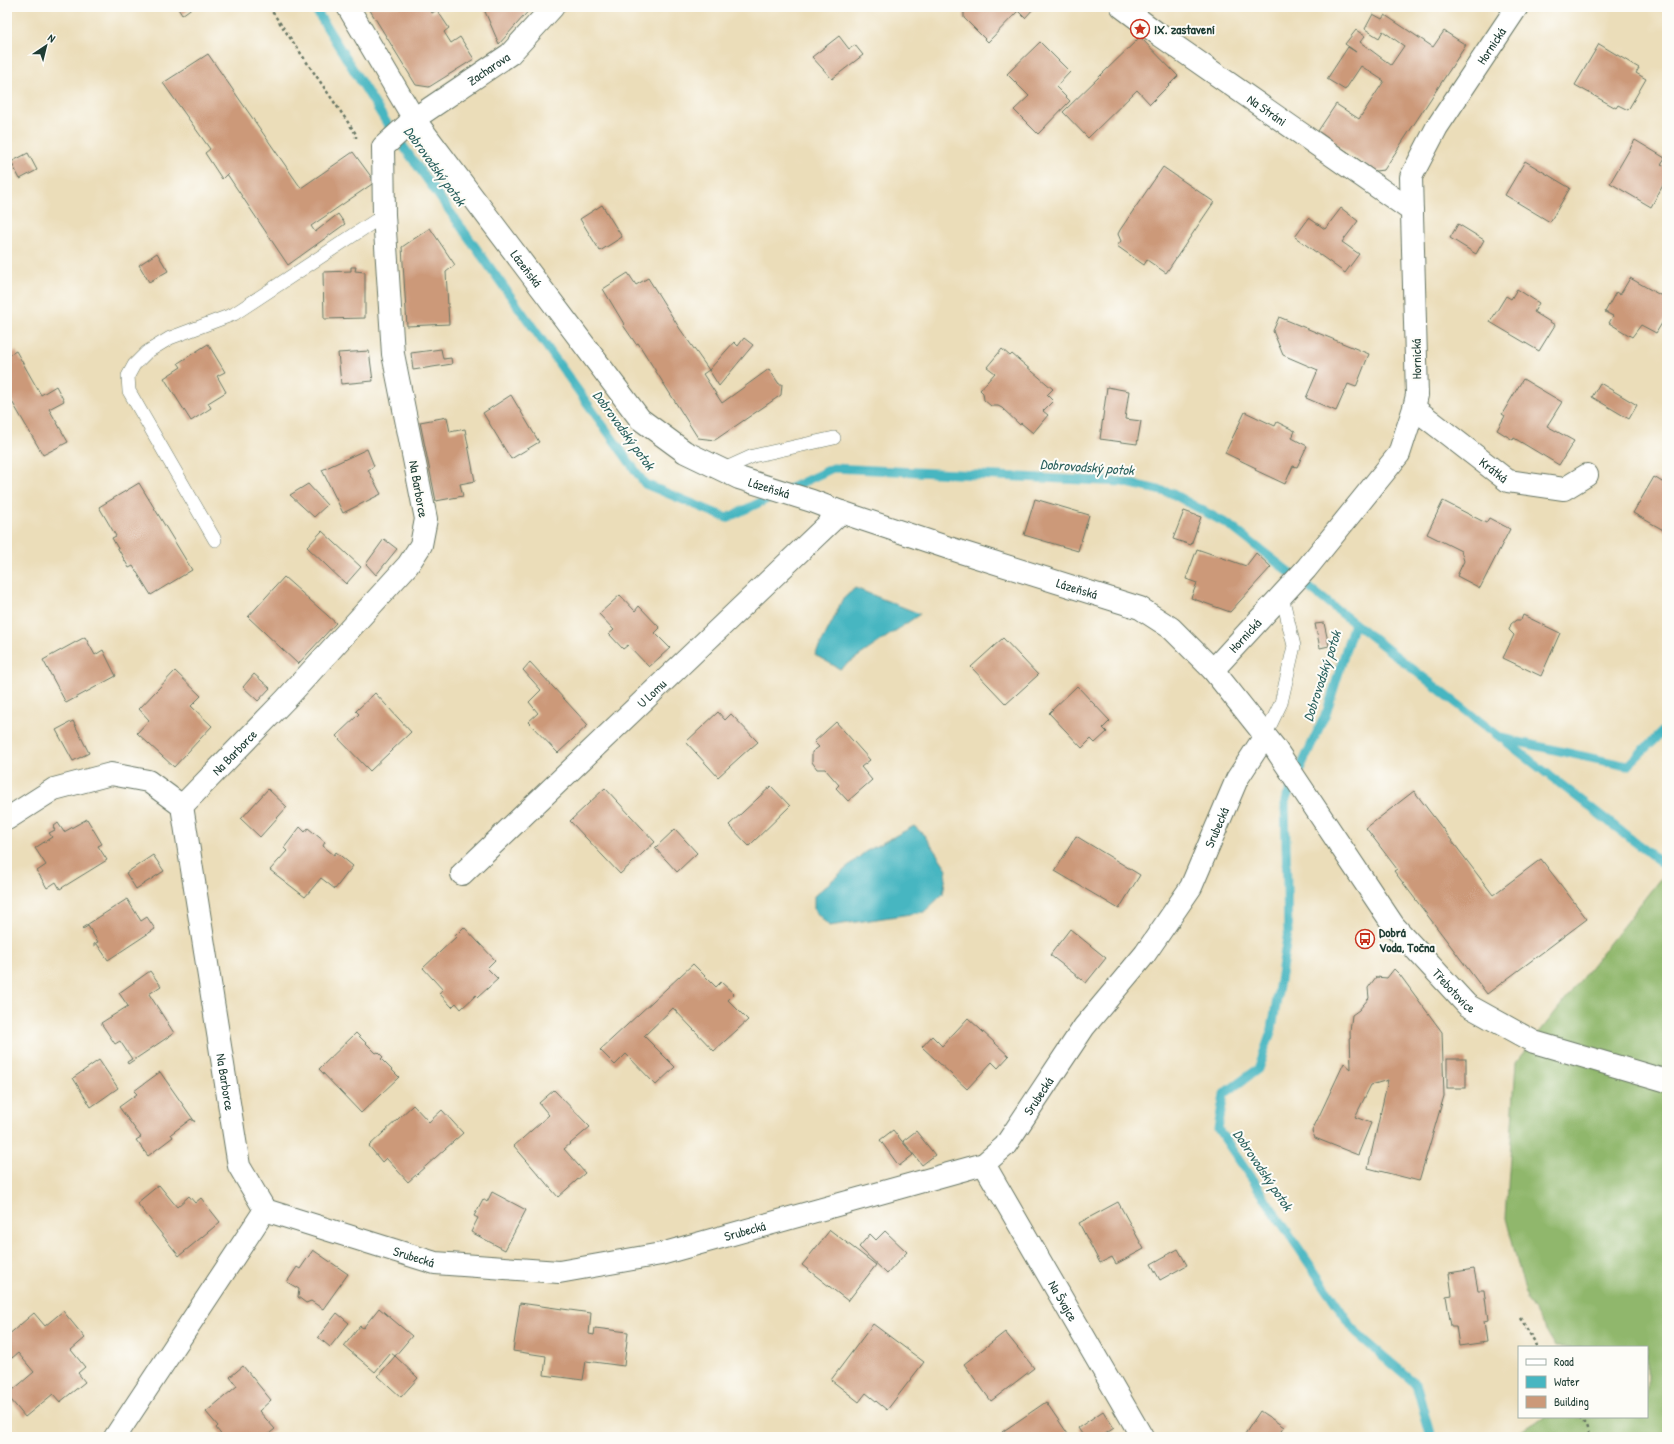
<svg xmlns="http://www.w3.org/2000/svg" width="1674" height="1444" font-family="'Patrick Hand',sans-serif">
	<rect width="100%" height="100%" fill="#fdfcf7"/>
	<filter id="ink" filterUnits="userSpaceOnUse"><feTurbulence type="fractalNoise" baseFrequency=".025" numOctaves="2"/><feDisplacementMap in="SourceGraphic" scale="8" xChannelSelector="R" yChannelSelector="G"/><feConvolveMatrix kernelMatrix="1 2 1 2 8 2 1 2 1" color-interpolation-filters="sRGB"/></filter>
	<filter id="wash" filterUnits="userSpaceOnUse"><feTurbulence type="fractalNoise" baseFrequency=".012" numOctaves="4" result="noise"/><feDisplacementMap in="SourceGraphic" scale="16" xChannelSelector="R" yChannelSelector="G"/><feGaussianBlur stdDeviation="0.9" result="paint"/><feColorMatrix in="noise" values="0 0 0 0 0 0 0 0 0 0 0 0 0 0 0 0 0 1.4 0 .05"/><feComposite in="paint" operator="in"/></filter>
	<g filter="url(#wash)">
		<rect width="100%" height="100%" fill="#ebddb9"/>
		<path fill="#90b76c" stroke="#587a50" d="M1667,870v567h-155l33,-20h102v-70h-91l-29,-48 -21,-81 10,-156z"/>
		<g fill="#47b6c1" stroke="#337a7a">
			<path d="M855,588l65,26 -80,55 -25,-14 19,-37 8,-18z"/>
			<path d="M914,826l10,9 23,34 -4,25 -19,18 -95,14 -15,-16v-14l51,-44z"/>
		</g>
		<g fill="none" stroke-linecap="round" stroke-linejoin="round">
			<g stroke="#47b6c1" stroke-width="9">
				<path d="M314,7l74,118 257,359 82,34 106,-50 290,14 48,11 58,32 125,98 -27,88 -42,90 3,131 -16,97 -14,40 -34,25 -6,35 138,204 60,51 15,53"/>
				<path d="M1354,623l147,115 126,28 40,-39"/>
				<path d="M1504,740l163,127"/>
			</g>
		</g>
		<g id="blocks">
			<g fill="#cc9979">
				<path d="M177,7h16l-11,8z"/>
				<path d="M368,7h68l-6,3 2,3 5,-3 12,18 -5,4 7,11 9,-6 14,22 -45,28 -13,-2z"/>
				<path d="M483,7h49l-33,37z"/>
				<path d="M965,7h70l-10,11 -7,-7 -30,31 -24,-24v-10z"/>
				<path d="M1373,14l9,5 3,-4 48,32 11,-16 22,14 -82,125 -9,1 -57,-40 18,-27 23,15 25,-38 -23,-15 -16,24 -18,-11 21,-32 8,5 -11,-8 11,-14 9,6 -5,6 31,23 13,-19 -21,-15 -4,7 -14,-9z"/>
				<path d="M839,36l10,13 6,-4 8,10 -31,24 -20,-22z"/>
				<path d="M1140,37l38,39 -28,28 -13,-14 -49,48 -25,-26z"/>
				<path d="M1040,42l30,30 -14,15 14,14 -32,33 -24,-24 15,-14 -22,-22z"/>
				<path d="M1599,44l40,24 -3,5 10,6 -18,31 -10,-5 -2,3 -41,-23z"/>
				<path d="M208,54l93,134 52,-36 22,30 -64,44 4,6 23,-18 7,10 -57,41 -61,-91 -5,5 -17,-26 5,-4 -47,-66z"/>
				<path d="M1635,140l30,18 -4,6 6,3v11l-16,29 -41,-24z"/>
				<path d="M28,153l9,17 -17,9 -9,-17z"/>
				<path d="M1525,161l45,27 -20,34 -45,-27z"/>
				<path d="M1163,167l51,35 -48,71 -19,-13 -3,5 -27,-19 4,-5 -3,-7 2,-4z"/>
				<path d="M602,205l20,32 -22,14 -20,-32z"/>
				<path d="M1341,208l17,13 -16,21 17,12 -14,19 -50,-36 14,-19 16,11z"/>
				<path d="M1458,224l26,16 -8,14 -26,-16z"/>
				<path d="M430,228l25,37 -9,7 3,52 -42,2 -5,-79z"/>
				<path d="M157,253l11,18 -19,11 -10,-17z"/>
				<path d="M351,267h5l-1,4 10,1v46l-41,1 -1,-47 28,-1z"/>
				<path d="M628,273l8,12 12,-7 32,51 29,41 25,-28 4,4 6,-8 9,7 -34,41 -10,-16 -6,4 19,29 47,-34 10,15h3l-1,11 -66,45 -17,-2 -60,-95 -2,1 -13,-19 1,-1 -21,-35z"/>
				<path d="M1630,278l37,21v16l-11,18 -15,-8 -9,12 -23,-14 4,-7 -8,-4 11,-20 4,3z"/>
				<path d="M1517,289l22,14 -5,9 21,13 -16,26 -49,-29 16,-26 5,3z"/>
				<path d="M1279,317l90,37 -13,33 -8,-3 -12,27 -30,-13 12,-28 -35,-15 -10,-24z"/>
				<path d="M208,344l17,28 -8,4 9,16 -18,11 3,5 -20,13 -27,-43 17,-11 -3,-4z"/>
				<path d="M441,349l2,10 8,-1 1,6 -39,6 -2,-17z"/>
				<path d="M1002,349l8,7 2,-2 41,35 -6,6 6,6 -10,10 5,4 -15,18 -12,-10 -1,2 -18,-17 -4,-2h-7l-7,-6 -1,-7 -3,-3 15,-17 -8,-6z"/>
				<path d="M16,351l25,44 15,-9 8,15 -15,8 19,33 -25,13 -36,-62v-37z"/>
				<path d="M369,351l4,30 -32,3 -3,-31z"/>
				<path d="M1523,379l39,23 -15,24 27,15 -15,24 -45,-27 -1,2 -16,-10 8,-14 -3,-2z"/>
				<path d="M1600,383l37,22 -8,14 -37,-22z"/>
				<path d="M1107,387l22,4 -4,28 16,2 -4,23 -37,-5z"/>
				<path d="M511,395l28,47 -28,17 -28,-46z"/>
				<path d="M1245,412l30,14 2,-4 18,9 -3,7 15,8 -10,21 -4,-1 -8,18 -30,-14 1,-2 -31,-15z"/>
				<path d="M447,417l3,15 15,-3 10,52 -15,3 3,12 -27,5 -16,-79z"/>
				<path d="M367,449l7,17 -6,4 13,24 -38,19 -21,-43z"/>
				<path d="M1654,477l13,8v47l-34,-19z"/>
				<path d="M139,483l53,87 -41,25 -18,-29 -4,2 -17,-30 4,-2 -17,-29z"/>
				<path d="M308,484l19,21 -13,12 -24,-22z"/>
				<path d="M1035,499l54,16 -11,36 -54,-16z"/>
				<path d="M1443,501l43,22 3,-5 21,11 -30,59 -23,-12 7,-15 -3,-10 -34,-17z"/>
				<path d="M1184,511l17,6 -10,28 -18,-6z"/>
				<path d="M322,531l39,36 -15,17 -39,-37z"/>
				<path d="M384,539l13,10 -21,26 -10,-11z"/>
				<path d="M1197,549l49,17 10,-13 15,14 -41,45 -39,-14 6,-15 -11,-4z"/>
				<path d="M284,577l52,46 -38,41 -50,-47z"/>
				<path d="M620,595l15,16 4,-5 21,22 -5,5 15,15 -21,19 -21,-22 -5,4 -14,-15 5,-4 -15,-16z"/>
				<path d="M1523,615l37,18 -19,43 -38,-18 11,-23 -5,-5 2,-6 5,-4h5z"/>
				<path d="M1324,623l5,23 -9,2 -5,-24z"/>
				<path d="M85,637l10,18 8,-5 13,26 -50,27 -23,-43z"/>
				<path d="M1003,638l35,37 -32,29 -35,-37z"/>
				<path d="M530,662l58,63 -30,28 -30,-31 10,-9 -9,-11 12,-12 -18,-20z"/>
				<path d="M175,671l26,25 -10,10 21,20 -38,41 -37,-34 12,-13 -10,-11z"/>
				<path d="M254,674l16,14 -12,13 -15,-14z"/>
				<path d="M1077,686l33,35 -7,7 4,4 -12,11 -4,-4 -9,9 -33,-35z"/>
				<path d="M375,693l36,39 -41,39 -34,-35 23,-22 -3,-3z"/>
				<path d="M718,712l7,8 6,-6 27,28 -7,6v-1l-33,30 -32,-35z"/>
				<path d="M73,721l16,32 -16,8 -17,-31z"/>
				<path d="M836,722l34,38 -9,7 11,13 -24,21 -12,-13 3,-3 -14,-16h-8l-5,-7v-10l7,-5 -5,-5z"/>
				<path d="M771,786l19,20 -41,40 -20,-21z"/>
				<path d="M605,788l50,54 -35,32 -50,-53z"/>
				<path d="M268,789l19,18 -27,30 -19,-18z"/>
				<path d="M1414,791l79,104 48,-36 46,60 -100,75 -93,-123 3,-2 -31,-41z"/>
				<path d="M87,819l15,25 -4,2 9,14 -47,29 -4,-7 -9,6 -10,-17 9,-6 -11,-17 17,-11 -3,-4 6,-3 -2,-3 5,-4 6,9z"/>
				<path d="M300,827l5,5 3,-4 17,14 -2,4 11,9 2,-3 17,14 -18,23 -14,-11 -16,19 -35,-27 17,-19 -3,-3z"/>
				<path d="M675,829l22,24 -20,19 -22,-24z"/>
				<path d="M1076,836l64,39 -21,34 -64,-38z"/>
				<path d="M153,855l11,16 -28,18 -10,-16z"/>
				<path d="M127,899l14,22 6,-4 8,12 -47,31 -11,-16 -3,2v-2l4,-2 -10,-16 -5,3 -1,-1z"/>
				<path d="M464,927l31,33 -8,8 11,11 -20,18 -2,-2 -15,14 -5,-6 -4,4 -13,-14 4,-3 -20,-22 33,-31 -1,-1z"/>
				<path d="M1070,929l36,29 -20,25 -36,-28z"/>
				<path d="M693,964l23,23 5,-5 13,12 -6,6 20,20 -34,31 -41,-43 -29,28 31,31 -19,18 -30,-31 -11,11 -15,-15z"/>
				<path d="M1394,969l6,6 42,57 2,64 -25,85 -51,-13 20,-88 -17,5 -16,32 16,6 -13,32 -43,-17 -3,-7 32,-68 7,6 -1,-38 2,-16 7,-5 10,-12 -1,-10 8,-11 11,1z"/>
				<path d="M150,971l11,15 -12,8 25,39 -46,31 -1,-2 5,-3 -12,-18 -5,3 -14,-21 27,-17 -9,-13z"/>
				<path d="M968,1018l41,38 -11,12 -6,-6 -25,27 -45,-42 10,-11 10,10z"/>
				<path d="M356,1033l20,20 2,-1 5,5 -2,2 18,18 -38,36 -42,-44z"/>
				<rect x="1447" y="1059" width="19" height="29"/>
				<path d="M99,1060l19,28 -27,19 -18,-29z"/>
				<path d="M160,1072l35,50 -4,-3 -20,15 2,3 -25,19 -12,-16 5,-3 -22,-30 18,-13 -3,-3z"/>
				<path d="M554,1090l36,37 -26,22 21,24 -27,24 -44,-51 35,-31 -10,-12z"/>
				<path d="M413,1105l16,17 13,-12 21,23 -55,49 -22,-24 -4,4 -13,-16z"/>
				<path d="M893,1130l20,25 -14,11 -19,-26z"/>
				<path d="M916,1131l19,24 -13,10 -19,-24z"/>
				<path d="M159,1185l18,22 12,-11 6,7 6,-5 19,24 -41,34 -42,-53z"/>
				<path d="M492,1192l34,18 -21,40 -34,-18 7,-14 -4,-2 9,-17 4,3z"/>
				<path d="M1118,1202l26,47 -28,15 -4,-7 -12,6 -21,-40z"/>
				<path d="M830,1230l46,35 -28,36 -46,-36z"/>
				<path d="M885,1231l22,21 -20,22 -28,-27 11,-13 6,6z"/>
				<path d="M1178,1249l9,16 -27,15 -9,-16z"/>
				<path d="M313,1250l35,24 -25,35 -12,-8 -5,2 -8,-6 1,-8 -12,-7 10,-15 3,2z"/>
				<path d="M1474,1269l4,21h6l4,30 -4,1 3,21 -28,4 -3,-20h-5l-5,-30 6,-1 -3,-22z"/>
				<path d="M520,1303l71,10 -2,21 5,1 1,-7 33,4 -4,34 -38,-5 -3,19 -39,-5 2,-19 -33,-5z"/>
				<path d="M379,1308l33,28 -17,20 23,22 -17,19 -23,-21 17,-20 -4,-3 -16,19 -31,-26 16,-20 3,2z"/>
				<path d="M63,1311l22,27 -14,12 14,17 -7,6 7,9 -25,20 -7,-8 -28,23 -18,-22 27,-23 -16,-19 -6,5 -5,-6v-16l27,-23 11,13z"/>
				<path d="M337,1313l12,10 -19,24 -12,-10z"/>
				<path d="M873,1324l51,38 -37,48 -21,-17 -7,9 -28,-22z"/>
				<path d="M1005,1332l29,36 -43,33 -27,-37z"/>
				<path d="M243,1366l28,34 -12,11 16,18 -10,8h-42l-7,-9 2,-2 -12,-14 31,-26 -7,-9z"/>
				<path d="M1046,1402l24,35h-65l-3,-5z"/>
				<path d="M1103,1411l11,17 -13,9h-17l-6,-9z"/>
				<path d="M1260,1411l24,16 -7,10h-34z"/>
			</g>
		</g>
	</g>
	<g filter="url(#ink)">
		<use href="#blocks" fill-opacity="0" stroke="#667563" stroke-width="1"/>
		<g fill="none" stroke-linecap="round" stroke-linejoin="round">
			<g stroke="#667563" stroke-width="14">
				<g id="lane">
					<path d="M722,470l31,-14 81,-18"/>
					<path d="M215,540l-86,-149 -1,-15 6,-11 13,-13 23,-14 64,-24 150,-99"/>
					<path d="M1265,736l16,-33 13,-57 -12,-50"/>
				</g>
			</g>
			<g stroke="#667563" stroke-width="24">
				<g id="street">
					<path id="s1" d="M1122,7l39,29 251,175"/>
					<path id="s2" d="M1414,408l94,73 56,8 23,-14"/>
					<path id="s3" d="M1213,670l93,-101 93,-115 15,-46 3,-13 -6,-218 26,-50 80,-120"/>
					<path id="s4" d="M182,806l104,-107 122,-134 13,-20 5,-26 -33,-165 -9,-139 -1,-68 31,-28 96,-65 43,-47"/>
					<path id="s5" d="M7,819l47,-30 57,-15 37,7 34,25 57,360 26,44"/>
					<path id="s6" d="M462,874l379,-362"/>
					<path id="s7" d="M984,1164l158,273"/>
					<path id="s8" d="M265,1210l170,53 124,9 102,-18 323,-90 21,-18 79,-119 61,-73 46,-67 46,-108 28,-43"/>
					<path d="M115,1437l150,-227"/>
				</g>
			</g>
			<g stroke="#667563" stroke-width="24">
				<g id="secondary">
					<path id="s9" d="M348,7l66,112 226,300 45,33 54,26 73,23 29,11 120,40 179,56 31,20 42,42 62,78 119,178 73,79 67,37 133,39"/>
				</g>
			</g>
			<g stroke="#667563" stroke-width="2.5" stroke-dasharray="3 3" stroke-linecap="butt">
				<path d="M269,7l87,127v4"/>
				<path d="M1520,1318l18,29"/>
				<path d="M1580,1417l6,9 3,11"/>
			</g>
			<use href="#lane" stroke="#fff" stroke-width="13"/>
			<use href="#street" stroke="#fff" stroke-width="22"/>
			<use href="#secondary" stroke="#fff" stroke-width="22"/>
		</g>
	</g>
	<defs>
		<g id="sight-ring" transform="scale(1)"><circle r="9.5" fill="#fdfcf7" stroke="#c8321e" stroke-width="1.5"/><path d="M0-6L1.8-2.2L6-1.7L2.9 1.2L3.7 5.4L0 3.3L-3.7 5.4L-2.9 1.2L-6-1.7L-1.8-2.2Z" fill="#c8321e"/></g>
		<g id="bus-ring" transform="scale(1)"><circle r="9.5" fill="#fdfcf7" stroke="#c8321e" stroke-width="1.5"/><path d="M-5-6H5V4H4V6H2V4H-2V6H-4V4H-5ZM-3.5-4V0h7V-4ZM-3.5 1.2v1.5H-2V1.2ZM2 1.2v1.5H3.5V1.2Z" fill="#c8321e"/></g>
	</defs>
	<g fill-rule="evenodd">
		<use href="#sight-ring" x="1140" y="29"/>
		<use href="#bus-ring" x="1365" y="939"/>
	</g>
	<g text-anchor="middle" stroke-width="4" stroke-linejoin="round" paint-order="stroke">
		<g font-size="13" font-weight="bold" fill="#1f3d34" stroke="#fdfcf7" text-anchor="start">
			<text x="1154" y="34">IX. zastavení</text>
			<text x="1379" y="937">Dobrá<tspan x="1379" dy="15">Voda, Točna</tspan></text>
		</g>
		<g font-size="13" fill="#1f3d34" stroke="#fdfcf7">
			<text dy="5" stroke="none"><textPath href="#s3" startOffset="719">Hornická</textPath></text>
			<text dy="5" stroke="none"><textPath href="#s4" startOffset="888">Zacharova</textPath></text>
			<text dy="5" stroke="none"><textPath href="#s1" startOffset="178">Na Stráni</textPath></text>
			<text dy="5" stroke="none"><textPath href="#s9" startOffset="317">Lázeňská</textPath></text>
			<text transform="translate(1416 359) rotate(-91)" y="5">Hornická</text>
			<text dy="5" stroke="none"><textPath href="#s2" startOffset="101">Krátká</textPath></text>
			<text dy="5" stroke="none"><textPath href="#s9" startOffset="653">Lázeňská</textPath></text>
			<text transform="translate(419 489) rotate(80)" y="5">Na Barborce</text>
			<text dy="5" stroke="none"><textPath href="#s9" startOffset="977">Lázeňská</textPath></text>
			<text dy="5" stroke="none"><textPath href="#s3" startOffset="47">Hornická</textPath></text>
			<text dy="5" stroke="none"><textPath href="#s6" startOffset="262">U Lomu</textPath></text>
			<text dy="5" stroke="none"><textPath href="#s4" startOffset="75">Na Barborce</textPath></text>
			<text dy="5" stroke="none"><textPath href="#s8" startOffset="1153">Srubecká</textPath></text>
			<text dy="5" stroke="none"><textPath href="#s9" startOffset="1541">Třebotovice</textPath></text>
			<text dy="5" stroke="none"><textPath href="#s5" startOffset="474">Na Barborce</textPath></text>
			<text dy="5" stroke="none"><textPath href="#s8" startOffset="829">Srubecká</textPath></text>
			<text dy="5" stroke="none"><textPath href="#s8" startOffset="493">Srubecká</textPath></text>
			<text dy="5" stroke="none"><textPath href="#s8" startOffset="156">Srubecká</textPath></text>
			<text dy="5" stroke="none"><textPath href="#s7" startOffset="158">Na Švajce</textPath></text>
		</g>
		<g font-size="14" font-style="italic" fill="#2b615e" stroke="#fdfcf7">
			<text transform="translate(435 166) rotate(54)" y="5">Dobrovodský potok</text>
			<text transform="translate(624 430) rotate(54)" y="5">Dobrovodský potok</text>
			<text transform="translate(1087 467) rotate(4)" y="5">Dobrovodský potok</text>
			<text transform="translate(1322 676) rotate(-72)" y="5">Dobrovodský potok</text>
			<text transform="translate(1263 1170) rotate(56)" y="5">Dobrovodský potok</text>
		</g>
	</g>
	<rect width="1674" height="1444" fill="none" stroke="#fdfcf7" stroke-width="24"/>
	<rect x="1518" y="1346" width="130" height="72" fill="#fdfcf7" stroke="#a4b0a9"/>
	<rect x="1526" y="1359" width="20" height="6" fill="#ffffff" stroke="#a4b0a9"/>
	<text x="1554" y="1366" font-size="12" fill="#1f3d34">Road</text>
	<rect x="1526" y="1376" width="20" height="12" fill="#47b6c1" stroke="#a4b0a9"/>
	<text x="1554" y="1386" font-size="12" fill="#1f3d34">Water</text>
	<rect x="1526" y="1396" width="20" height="12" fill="#cc9979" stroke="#a4b0a9"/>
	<text x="1554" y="1406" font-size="12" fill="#1f3d34">Building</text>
	<g transform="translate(46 46) rotate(35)" stroke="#fdfcf7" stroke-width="3" paint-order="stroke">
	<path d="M0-3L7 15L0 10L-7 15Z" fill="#1f3d34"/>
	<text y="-6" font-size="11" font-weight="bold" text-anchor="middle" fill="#1f3d34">N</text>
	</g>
</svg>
